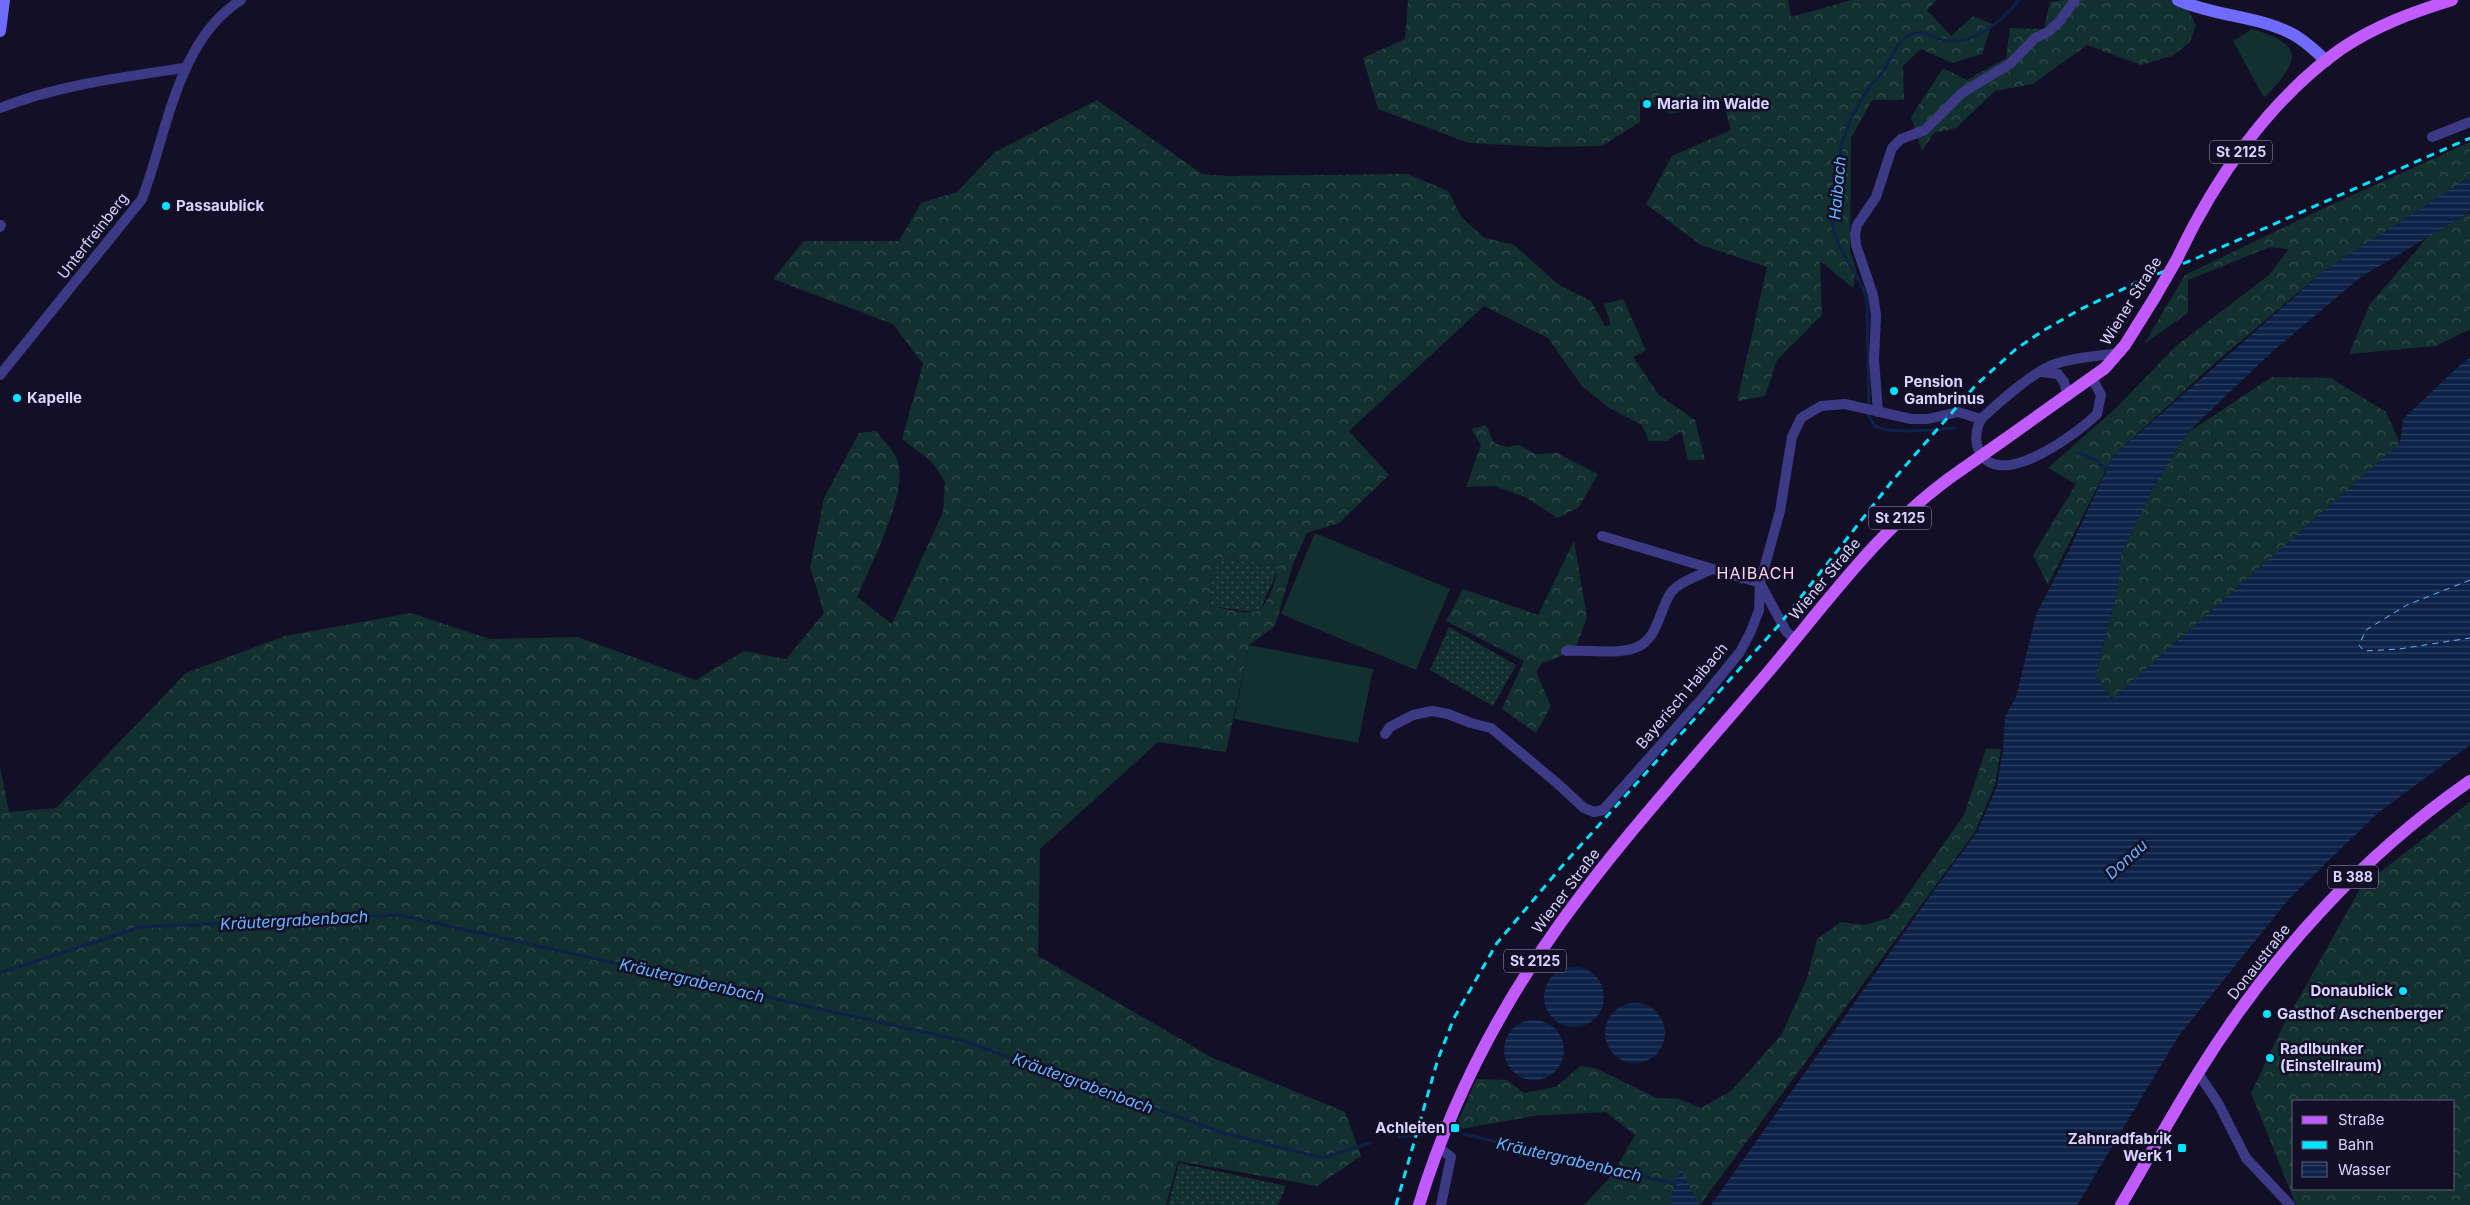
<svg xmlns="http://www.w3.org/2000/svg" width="2470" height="1205" font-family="Inter,sans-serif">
	<defs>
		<pattern id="grass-dots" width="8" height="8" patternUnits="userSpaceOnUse" patternTransform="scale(1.25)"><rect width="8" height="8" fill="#12302f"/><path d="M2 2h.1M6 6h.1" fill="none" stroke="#344d4e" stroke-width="1.8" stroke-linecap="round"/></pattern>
		<pattern id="forest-crowns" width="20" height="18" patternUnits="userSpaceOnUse" patternTransform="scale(1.25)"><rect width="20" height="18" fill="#12302f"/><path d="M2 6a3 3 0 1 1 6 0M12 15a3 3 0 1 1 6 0" fill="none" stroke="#344d4e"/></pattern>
		<pattern id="water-rules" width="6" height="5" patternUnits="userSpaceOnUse" patternTransform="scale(1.25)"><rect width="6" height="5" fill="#0c2248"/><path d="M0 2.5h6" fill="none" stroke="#2f4163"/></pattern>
	</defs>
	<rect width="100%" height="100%" fill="#130f26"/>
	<g fill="url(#grass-dots)">
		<path d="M1215,558l65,7 -19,43 -7,4 -45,-6z"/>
		<path d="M1449,627l67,38 -23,41 -63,-36z"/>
		<path d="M1179,1163l107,23 -8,19h-110z"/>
	</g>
	<g fill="url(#forest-crowns)" fill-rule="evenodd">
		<path d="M1408,0h380l3,17 61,-17h85l-10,10 24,26 22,-20 19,8 -10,30 -30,9 -31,-14 -18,17 1,34h-32l-21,38 -1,113 6,18 -3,19 -33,-27 2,54 -45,45 -12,36 -28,5 30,-134 -66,-22 -55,-41 26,-48 59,-26 -8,-28 -52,12 -31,-15v23l-38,24 -58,1 -75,-4 -91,-34 -15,-51 42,-19z"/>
		<path d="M2064,0h119l13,25 -6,17 -18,14 -31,9 -54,-20 -54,39 -38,7 -39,37 -22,5 -12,18 -11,-34 32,-49 24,12 39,-22 4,-30 34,1 6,-27z"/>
		<path d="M1097,100l105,74 25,2 181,-2 40,17 14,27 23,20 29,7 45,40 32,16 14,25 6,-1 -7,-21 19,-5 23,51 -13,7 26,38 36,25 10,40h-17l-7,-29 -14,10h-18l-7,-16 -33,-17 -28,-23 -33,-47 -64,-32 -135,125 40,44 -50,48 -32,10 -14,31 -18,62 -26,19 -23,107 -68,-10 -118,107 -2,107 175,102 132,54 16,44 -44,30 -139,-25 -12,44h-1166v-438l9,45 47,-4 130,-135 99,-37 126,-23 79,26 88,-2 118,43 48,-29 42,8 38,-46 -14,-46 14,-69 35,-65 17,-2c7,9 18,20 22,31 10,31 -28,105 -41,135l35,27 51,-112 2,-30 -13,-20 -30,-23 21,-75 -30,-40 -120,-45 31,-38h95l22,-38 36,-11 38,-40zM1215,558l64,7c-3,12 -10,45 -26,47 -13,1 -30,-4 -44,-6z"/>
		<path d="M2470,142v35l-145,93 -108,91 -104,95 -65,129 -15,-30 43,-71 -28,-16 67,-59 61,-63 93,-71 20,-26 -19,-2 -82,33v33l-44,31 41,-69 137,-66z"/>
		<path d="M2470,213v116l-34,17 -87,8 21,-50 62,-72z"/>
		<path d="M2272,377l59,1 55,34 14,31 -288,256 -17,-22 23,-89 3,-34 33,-68 33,-53z"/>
		<path d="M1486,425l8,18 13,4 13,-2 15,9 22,-1 41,21 -19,33 -21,11 -33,-21 -31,-11 -28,1 15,-42 -10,-16z"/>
		<path d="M1574,541l13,76 -12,33 -34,14 -5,8 15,34 -15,27 -34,-24 22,-48 -78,-40 17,-32 75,26z"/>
		<path d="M1986,749h15l-6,36 -20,47 -275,373h-116l28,-30 23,-40 -29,-23 -73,4 -78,14 21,-51 31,1 17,13 31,-6 26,-21 14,2 62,30 22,1 22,9 30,-17 51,-57 25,-56 10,-39 24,-17 23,3 25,-7 12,-14 63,-89z"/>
		<path d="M2470,802v403h-174l-45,-112 30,-63 80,-143zM2294,1101h160v88h-160z"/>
	</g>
	<g fill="#12302f">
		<path d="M2252,29c56,16 46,34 12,69l-31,-57z"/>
		<path d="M1315,533l135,56 -34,81 -135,-56z"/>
		<path d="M1249,645l124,24 -15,74 -124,-24z"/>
	</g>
	<g fill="url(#water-rules)">
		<path d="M2470,177v33l-3,4 -106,63 -87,73 -87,83 -33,53 -33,68 -3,34 -23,89 17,22 288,-256 3,-24 57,-54 10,-7v387l-91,67 -91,88 -110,137 -101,168h-366l219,-309 47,-64 20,-46 6,-37 2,-32 11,-20 20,-82 36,-71 41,-88 212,-186z"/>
		<circle cx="1574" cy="997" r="30"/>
		<circle cx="1635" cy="1033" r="30"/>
		<circle cx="1534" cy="1050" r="30"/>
		<path d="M1680,1167l19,38h-26l-3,-5z"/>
	</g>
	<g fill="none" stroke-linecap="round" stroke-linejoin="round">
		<g stroke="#0c2248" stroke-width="3">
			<path d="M1955,428c-16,1 -67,7 -79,-2 -3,-2 -5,-6 -7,-10l-2,-114c-5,-27 -29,-47 -34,-76 -4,-26 7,-88 20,-111 5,-9 11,-21 17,-29 4,-5 9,-8 13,-14 9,-14 13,-31 29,-38 13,-5 25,6 37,7 26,3 55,-22 70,-41"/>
			<path d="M2079,453l17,7 10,10"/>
			<path d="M0,973l140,-46 259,-12 565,126 262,93 97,24 47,-15"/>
			<path d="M1464,1134l211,50"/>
			<path d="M1399,1137l31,-4"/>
		</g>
		<path stroke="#62b6ff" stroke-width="1" stroke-dasharray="6 5" stroke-linecap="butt" d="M2470,580l-63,25 -41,25 -7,15 5,6 35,-2 71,-11"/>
		<g stroke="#3d3a85" stroke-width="10">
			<path d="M0,108c59,-23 122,-31 184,-40"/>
			<path d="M2432,137l38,-15"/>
			<path d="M0,227l1,-2"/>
			<path d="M2041,372l17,2 6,8 4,14"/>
			<path d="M0,375l142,-176c25,-65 35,-159 99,-199"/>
			<path d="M2092,378l9,17 -4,19c-19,19 -95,76 -117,39 -6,-11 -4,-24 1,-34 16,-15 53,-48 74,-55 20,-7 43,-8 65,-11"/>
			<path d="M1878,412l-4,-53 2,-44 -3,-20 -17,-50 -1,-11 2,-9 19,-28 16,-49 9,-9 24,-9 37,-37 49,-30 24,-25 13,-6 11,-10 16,-22"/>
			<path d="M1602,536l158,47 26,48 9,9"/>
			<path d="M1566,651c22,-2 48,4 69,-3 23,-8 24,-37 35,-54 8,-12 28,-18 40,-24"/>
			<path d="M1385,734l5,-7 23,-12 19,-4 16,3 23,9 20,5 67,56 26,24 10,4 9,-2 102,-115 35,-43 11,-21 8,-21 1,-27 20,-72 12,-74 9,-19 20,-12 24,-2 66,15h17l30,-7 23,7"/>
			<path d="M2198,1073l20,30 28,55 44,47"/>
			<path d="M1439,1148l12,9 -10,48"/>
		</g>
		<g stroke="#6f6bff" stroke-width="12">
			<path d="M2178,0c38,17 84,16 118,36 11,7 21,16 30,25"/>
			<path d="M0,31l4,-31"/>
		</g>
		<g stroke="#c25bff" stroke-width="12">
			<path d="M2177,259c37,-79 92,-159 164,-210 34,-23 72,-37 111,-49"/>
			<path d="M2001,442l104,-74 20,-23 30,-48"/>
			<path d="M1419,1205c30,-99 78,-192 138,-277 64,-90 141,-173 212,-257 60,-71 114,-148 192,-201"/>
			<path d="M2121,1205c26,-44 50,-89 77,-132 70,-113 162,-216 272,-292"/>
		</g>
		<path stroke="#00e5ff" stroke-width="3" stroke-dasharray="8 6" stroke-linecap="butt" d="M1396,1205l42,-146 16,-41 43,-75 66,-78 216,-240 114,-145 83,-95 40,-36 25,-17 38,-22 61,-29 57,-23 273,-120"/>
		<g stroke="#c25bff" stroke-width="12">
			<path d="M2155,297l22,-38"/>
			<path d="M1961,470l40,-28"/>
		</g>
	</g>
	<g fill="#00e5ff" stroke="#130f26" stroke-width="2">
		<circle cx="1647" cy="104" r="5"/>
		<circle cx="166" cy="206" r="5"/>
		<circle cx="1894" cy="391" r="5"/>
		<circle cx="17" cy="398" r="5"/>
		<circle cx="2403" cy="991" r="5"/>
		<circle cx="2267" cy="1014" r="5"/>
		<circle cx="2270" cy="1058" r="5"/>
		<rect x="1450" y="1123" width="10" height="10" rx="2.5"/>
		<rect x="2177" y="1143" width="10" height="10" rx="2.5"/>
	</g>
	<g text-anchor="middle" stroke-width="5" stroke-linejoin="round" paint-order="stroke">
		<g fill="#130f26" stroke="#9e99be" stroke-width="1">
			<rect x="2210" y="140.5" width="62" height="23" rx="4"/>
			<rect x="1869" y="506.5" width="62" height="23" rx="4"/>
			<rect x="2328" y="865.5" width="50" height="23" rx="4"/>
			<rect x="1504" y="949.5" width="62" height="23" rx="4"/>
		</g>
		<g font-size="14" font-weight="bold" fill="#d9d4ff">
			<text x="2241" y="157">St 2125</text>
			<text x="1900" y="523">St 2125</text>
			<text x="2353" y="882">B 388</text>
			<text x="1535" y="966">St 2125</text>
		</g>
		<g font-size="15" font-weight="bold" fill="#d9d4ff" stroke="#130f26" text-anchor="start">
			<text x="1657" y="109">Maria im Walde</text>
			<text x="176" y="211">Passaublick</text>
			<text x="1904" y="387">Pension<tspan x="1904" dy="17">Gambrinus</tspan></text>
			<text x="27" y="403">Kapelle</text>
			<text x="2393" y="996" text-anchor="end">Donaublick</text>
			<text x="2277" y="1019">Gasthof Aschenberger</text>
			<text x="2280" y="1054">Radlbunker<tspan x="2280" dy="17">(Einstellraum)</tspan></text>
			<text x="1445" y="1133" text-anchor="end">Achleiten</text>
			<text x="2172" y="1144" text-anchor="end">Zahnradfabrik<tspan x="2172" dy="17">Werk 1</tspan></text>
		</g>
		<g font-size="15" fill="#d9d4ff" stroke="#130f26">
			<text transform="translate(93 236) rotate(-52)" y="5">Unterfreinberg</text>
			<text transform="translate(2131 301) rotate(-58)" y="5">Wiener Straße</text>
			<text transform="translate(1825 579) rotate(-50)" y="5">Wiener Straße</text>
			<text transform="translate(1682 696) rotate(-50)" y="5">Bayerisch Haibach</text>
			<text transform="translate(1566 891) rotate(-53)" y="5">Wiener Straße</text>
			<text transform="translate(2259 962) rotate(-52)" y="5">Donaustraße</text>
		</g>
		<g font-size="16" font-style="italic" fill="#62b6ff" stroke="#130f26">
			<text transform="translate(1837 188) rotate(-85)" y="6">Haibach</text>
			<text transform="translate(2126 859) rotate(-42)" y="6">Donau</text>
			<text transform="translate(294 920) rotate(-3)" y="6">Kräutergrabenbach</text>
			<text transform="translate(692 980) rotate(13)" y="6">Kräutergrabenbach</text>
			<text transform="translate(1083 1083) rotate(20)" y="6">Kräutergrabenbach</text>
			<text transform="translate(1569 1159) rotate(13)" y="6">Kräutergrabenbach</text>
		</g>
		<g font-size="16" letter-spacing="1" fill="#ffd6f0" stroke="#130f26">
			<text x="1756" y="579">HAIBACH</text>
		</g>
	</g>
	<rect x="2292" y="1100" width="162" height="90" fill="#130f26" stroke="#625e7d"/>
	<rect x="2302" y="1116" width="25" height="8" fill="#c25bff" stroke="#625e7d"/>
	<text x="2338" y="1125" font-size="15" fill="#d9d4ff">Straße</text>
	<rect x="2302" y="1141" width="25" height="8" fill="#00e5ff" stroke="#625e7d"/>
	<text x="2338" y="1150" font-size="15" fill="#d9d4ff">Bahn</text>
	<rect x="2302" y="1162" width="25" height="15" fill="url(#water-rules)" stroke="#625e7d"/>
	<text x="2338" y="1175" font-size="15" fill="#d9d4ff">Wasser</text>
</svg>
